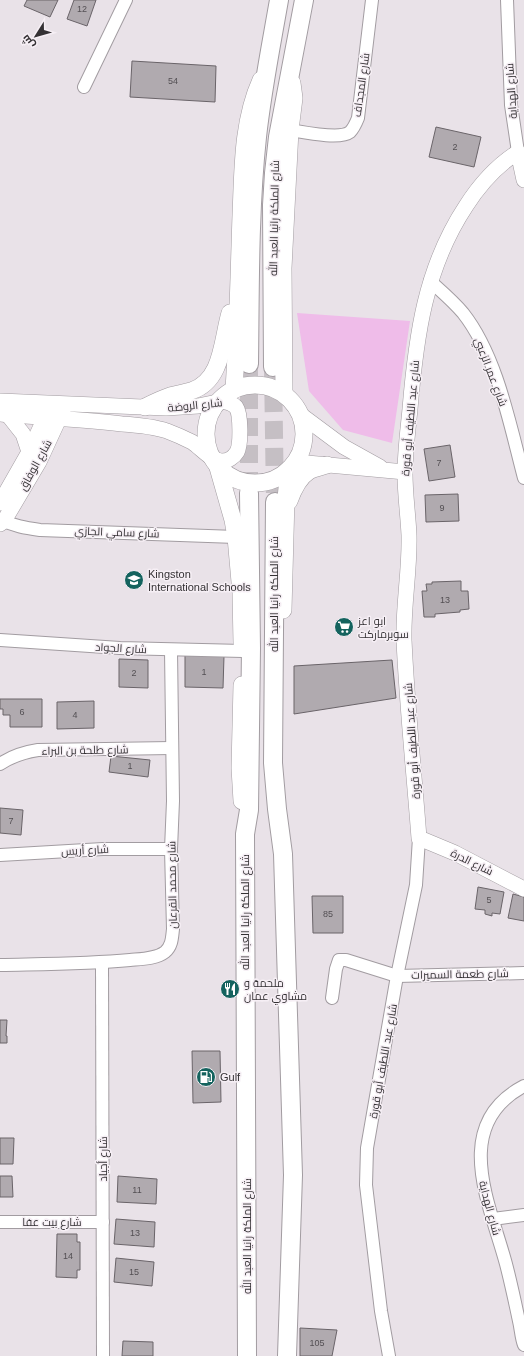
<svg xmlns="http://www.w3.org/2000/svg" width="524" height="1356" font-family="Arial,Cairo,sans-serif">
	<rect width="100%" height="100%" fill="#e9e2e8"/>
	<path fill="#efbce9" d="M297,313l113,8 -18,122 -49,-13 -34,-39z"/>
	<g fill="#b0aaaf" stroke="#6a6469">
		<path d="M27,0h31l-8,17 -26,-11z"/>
		<path d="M74,0h22l-9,26 -20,-7z"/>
		<path d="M132,61l84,5 -1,36 -85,-5z"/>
		<path d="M436,127l45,10 -7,30 -45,-10z"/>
		<path d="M450,445l5,32 -26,4 -5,-32z"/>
		<path d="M458,494l1,27 -33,1 -1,-27z"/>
		<path d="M461,581v10h7l1,18 -9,1v2l-25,2v3h-11l-2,-26h5l-1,-7h6v-2z"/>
		<path d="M185,655l39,1 -1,32 -38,-1z"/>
		<path d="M119,659l29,1v28l-29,-1z"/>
		<path d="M392,660l4,38 -102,16v-48z"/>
		<path d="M0,699h42v28h-32v-12h-7v-6h-3z"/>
		<path d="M94,701v27l-37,1v-27z"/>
		<path d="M111,756l39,4 -2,17 -39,-5z"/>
		<path d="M0,808l23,2 -2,25 -21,-2z"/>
		<path d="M478,887l26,5 -4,22 -8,-1v3l-7,-2v-4l-10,-1z"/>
		<path d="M513,894l11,3v24l-16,-3z"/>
		<path d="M312,896h31v37h-30z"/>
		<path d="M0,1020h7l-1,16h1v7h-7z"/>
		<path d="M192,1051h28l1,51 -28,1z"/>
		<path d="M0,1138h14l-1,26h-13z"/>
		<path d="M0,1176h12l1,21h-13z"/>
		<path d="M118,1176l39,3 -1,25 -39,-2z"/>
		<path d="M116,1219l39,3 -1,25 -40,-3z"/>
		<path d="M57,1234h20v8h3v28h-3v8l-21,-1z"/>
		<path d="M116,1258l38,4 -2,24 -38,-4z"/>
		<path d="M300,1328l37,2 -5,26h-32z"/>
		<path d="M123,1341l30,1v14h-31z"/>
	</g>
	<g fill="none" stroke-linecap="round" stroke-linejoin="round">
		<g stroke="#c5bfc4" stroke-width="18" stroke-dasharray="18 9" stroke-linecap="butt">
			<path d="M249,364v129"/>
			<path d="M273,367l2,135"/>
		</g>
		<g stroke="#a29ca1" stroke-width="14">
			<g id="minor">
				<path d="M507,0l4,105 7,47"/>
				<path d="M84,87l42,-87"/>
				<path d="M290,130c13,2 50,10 60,2 4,-4 6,-9 8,-14l14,-118"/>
				<path d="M430,281c11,10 23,20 33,32 34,43 47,112 61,165"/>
				<path d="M0,519c13,7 26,9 40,11l196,7"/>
				<path d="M0,640l120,8 123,3"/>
				<path d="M0,764c12,-8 25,-12 38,-14l134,-2"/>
				<path d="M0,855l103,-6h68"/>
				<path d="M102,963l1,393"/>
				<path d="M0,965c43,-1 87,-1 130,-5 11,-1 26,-1 35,-8 7,-6 7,-14 8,-23l-2,-80 2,-48 -2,-151"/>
				<path d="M332,998l4,-29 3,-9h7l51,16 127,-3"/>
				<path d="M524,1086c-74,39 -34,118 -18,178 5,19 9,38 13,57 2,8 2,16 5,24"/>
				<path d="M493,1219l31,-4"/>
				<path d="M0,1222h103"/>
				<path d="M389,1356l-8,-45 -15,-126 1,-37 30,-172 19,-91 3,-47"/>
			</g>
		</g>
		<g stroke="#a29ca1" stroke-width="16">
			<g id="tertiary">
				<path d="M524,180l-6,-28c-22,14 -38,32 -52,54 -41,62 -50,130 -56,203 -2,21 -5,43 -5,65 0,20 3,40 4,61 1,35 -6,70 -5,105 3,66 10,132 15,198l36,15 69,36"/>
				<path d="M0,401l166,7 32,-2 24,-5c6,1 10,2 14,6 5,7 5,38 1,45 -3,5 -9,9 -15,9 -11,0 -21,-13 -30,-19 -8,-4 -17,-8 -25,-11 -15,-5 -30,-6 -45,-7 -41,-5 -81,-6 -122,-10"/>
				<path d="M8,415l15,19 6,18"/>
				<path d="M301,415l43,32 36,20"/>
				<path d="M296,462l109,10"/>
				<path d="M0,503l29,-51 20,-43"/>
				<path d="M0,524l4,-3 35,-59 24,-52"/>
			</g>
		</g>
		<g stroke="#a29ca1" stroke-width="18">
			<g id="secondary">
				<circle cx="255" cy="434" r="49"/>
				<path d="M234,389c4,-58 5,-116 7,-174 2,-45 1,-93 20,-135"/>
				<path d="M284,394l-1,-126 7,-138 4,-32 -2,-15"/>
				<path d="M145,407c8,-4 16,-8 25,-11 7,-2 14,-3 21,-5 32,-10 31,-51 39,-78"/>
				<path d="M217,464l16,56 3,17 5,56 1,50"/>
				<path d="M289,501c4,-11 10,-24 20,-30 5,-3 12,-4 18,-6"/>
				<path d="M283,610l3,-112 3,-29"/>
				<path d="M242,685l-2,83 2,33"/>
			</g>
		</g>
		<g stroke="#a29ca1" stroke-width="20">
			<g id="primary">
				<path d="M249,364c1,-75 0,-152 8,-227 5,-46 14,-91 22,-137"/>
				<path d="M273,367l-1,-162 2,-32 4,-36 26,-137"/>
				<path d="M275,502l-2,261 4,46 6,45 10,321 -6,181"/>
				<path d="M247,1356l-2,-522 4,-24 2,-162 -2,-155"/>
			</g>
		</g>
		<use href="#minor" stroke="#fff" stroke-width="12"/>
		<use href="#tertiary" stroke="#fff" stroke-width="15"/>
		<use href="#secondary" stroke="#fff" stroke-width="17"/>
		<use href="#primary" stroke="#fff" stroke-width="18"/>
	</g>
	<defs>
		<g id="school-disc" transform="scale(1)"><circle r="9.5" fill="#14635e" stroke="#f6eff5"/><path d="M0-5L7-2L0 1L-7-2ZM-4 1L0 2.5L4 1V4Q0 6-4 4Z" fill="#fff"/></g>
		<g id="supermarket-disc" transform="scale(1)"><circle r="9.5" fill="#14635e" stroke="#f6eff5"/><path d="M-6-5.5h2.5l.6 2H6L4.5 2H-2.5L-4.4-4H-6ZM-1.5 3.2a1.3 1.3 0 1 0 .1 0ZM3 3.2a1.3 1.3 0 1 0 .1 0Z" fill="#fff"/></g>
		<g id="restaurant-disc" transform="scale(1)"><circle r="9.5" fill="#14635e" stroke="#f6eff5"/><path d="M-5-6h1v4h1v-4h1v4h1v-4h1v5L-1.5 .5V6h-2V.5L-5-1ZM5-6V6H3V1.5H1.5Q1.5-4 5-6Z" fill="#fff"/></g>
		<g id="fuel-disc" transform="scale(1)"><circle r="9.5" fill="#14635e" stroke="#f6eff5"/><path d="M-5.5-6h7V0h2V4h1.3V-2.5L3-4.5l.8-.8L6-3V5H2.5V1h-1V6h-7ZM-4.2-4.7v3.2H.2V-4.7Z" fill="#fff"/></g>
	</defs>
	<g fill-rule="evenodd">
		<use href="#school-disc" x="134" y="580"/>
		<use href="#supermarket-disc" x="344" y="627"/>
		<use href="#restaurant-disc" x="230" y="989"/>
		<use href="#fuel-disc" x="206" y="1077"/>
	</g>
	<g text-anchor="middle" stroke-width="3" stroke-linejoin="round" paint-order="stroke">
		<g font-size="9" fill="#534f53">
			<text x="82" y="12">12</text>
			<text x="173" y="84">54</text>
			<text x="455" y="150">2</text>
			<text x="439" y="466">7</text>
			<text x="442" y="511">9</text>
			<text x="445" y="603">13</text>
			<text x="204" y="675">1</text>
			<text x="134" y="676">2</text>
			<text x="22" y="715">6</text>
			<text x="75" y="718">4</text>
			<text x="130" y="769">1</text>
			<text x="11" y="824">7</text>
			<text x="489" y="903">5</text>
			<text x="328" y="917">85</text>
			<text x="137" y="1193">11</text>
			<text x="135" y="1236">13</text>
			<text x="68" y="1259">14</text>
			<text x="134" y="1275">15</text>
			<text x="317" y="1346">105</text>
		</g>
		<g font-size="11" fill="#343134" stroke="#f6eff5">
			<text transform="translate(361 85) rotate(-82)" y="4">شارع المجداف</text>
			<text transform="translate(511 91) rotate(-94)" y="4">شارع الهداية</text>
			<text transform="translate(274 218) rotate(-89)" y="4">شارع الملكة رانيا العبد الله</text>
			<text transform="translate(491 372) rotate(69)" y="4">شارع عمر الزعبي</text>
			<text transform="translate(195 405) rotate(-6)" y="4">شارع الروضة</text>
			<text transform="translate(410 418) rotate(-85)" y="4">شارع عبد اللطيف أبو قورة</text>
			<text transform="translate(35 465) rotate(-61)" y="4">شارع الوفاق</text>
			<text transform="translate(117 532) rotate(2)" y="4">شارع سامي الجازي</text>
			<text transform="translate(274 594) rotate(-90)" y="4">شارع الملكة رانيا العبد الله</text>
			<text transform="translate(121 648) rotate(3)" y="4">شارع الجواد</text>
			<text transform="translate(412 741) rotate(-94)" y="4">شارع عبد اللطيف أبو قورة</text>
			<text transform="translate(85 750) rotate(-1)" y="4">شارع طلحة بن البراء</text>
			<text transform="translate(85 850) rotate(-3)" y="4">شارع أريس</text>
			<text transform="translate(472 862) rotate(26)" y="4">شارع الدرة</text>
			<text transform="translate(172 885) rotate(-91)" y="4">شارع محمد القرعان</text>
			<text transform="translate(245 912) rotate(-90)" y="4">شارع الملكة رانيا العبد الله</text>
			<text transform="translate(460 974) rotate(-1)" y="4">شارع طعمة السميرات</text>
			<text transform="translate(383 1061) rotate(-80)" y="4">شارع عبد اللطيف أبو قورة</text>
			<text transform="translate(103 1159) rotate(-90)" y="4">شارع أجياد</text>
			<text transform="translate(490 1208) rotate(75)" y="4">شارع الهداية</text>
			<text x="52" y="1226">شارع بيت عفا</text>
			<text transform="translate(247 1236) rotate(-90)" y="4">شارع الملكة رانيا العبد الله</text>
		</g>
		<g font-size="11" fill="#343134" stroke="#f6eff5" text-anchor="start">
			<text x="148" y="578">Kingston<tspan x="148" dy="13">International Schools</tspan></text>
			<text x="358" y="625">ابو اعز<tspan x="358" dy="13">سوبرماركت</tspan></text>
			<text x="244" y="987">ملحمة و<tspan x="244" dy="13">مشاوي عمان</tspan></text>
			<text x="220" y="1081">Gulf</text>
		</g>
	</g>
	<g transform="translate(36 36) rotate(233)" stroke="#f6eff5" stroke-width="3" paint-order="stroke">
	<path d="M0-3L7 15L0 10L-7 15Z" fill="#343134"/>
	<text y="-6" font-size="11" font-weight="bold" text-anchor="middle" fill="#343134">ش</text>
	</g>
</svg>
